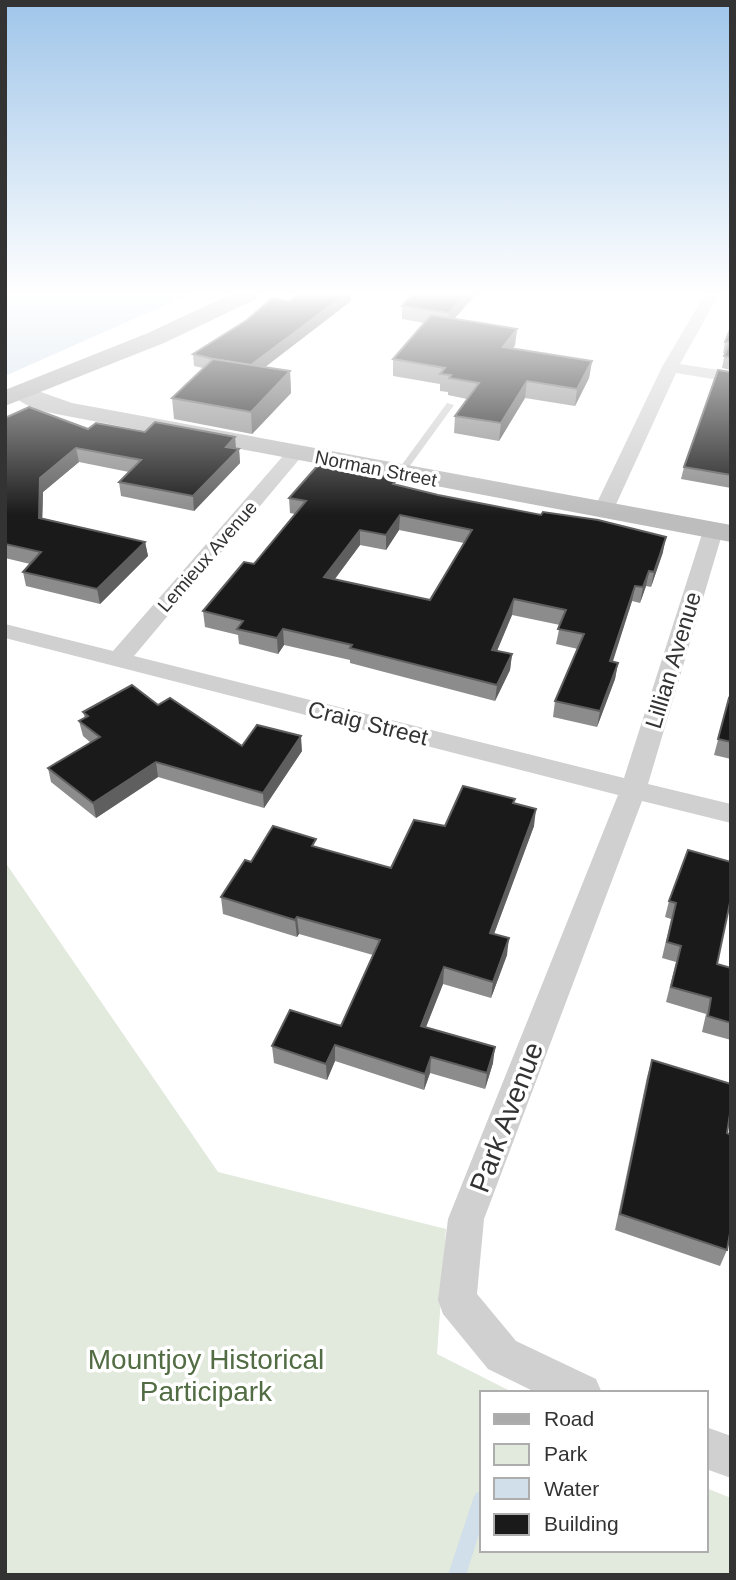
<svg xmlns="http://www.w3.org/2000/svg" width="736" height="1580" font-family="Helvetica,sans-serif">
	<rect width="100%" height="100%" fill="#fff"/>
	<path fill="#e2e9dd" d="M5,862l213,310 228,57 -9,125 77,39h-32v157h224v-62l25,10v77h-726z"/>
	<path fill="#d1dfeb" d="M5,294h185l-185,82z"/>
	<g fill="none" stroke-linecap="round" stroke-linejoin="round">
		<path fill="#d1dfeb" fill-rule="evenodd" d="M482,1491v34l-16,50h-18l25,-76 3,-6z"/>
		<path fill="#d0d0d0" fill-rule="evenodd" d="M447,403l7,2 -50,69h-6v-4z"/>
		<g fill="#d0d0d0" fill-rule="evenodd">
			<path d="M705,294h14l-39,70 51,8v10l-55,-9 -63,138 -3,4h-14l-3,-4 69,-144z"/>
			<path d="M296,447l6,1 3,4 -3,4 -168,200 490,122 79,-247 10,-6 10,6 -75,253 83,20v19l-89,-22 -158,418 -7,75 39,47 80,38 6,14h-65l-49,-24 -45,-55 -5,-14 10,-81 170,-424 -613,-157v-14l108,27 177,-203z"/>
			<path d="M706,1427l25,9v42l-25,-9z"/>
		</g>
		<path fill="#bdbdbd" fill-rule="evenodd" d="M24,386l48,17 659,122v17l-659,-125c-19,-4 -48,-7 -60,-24l4,-5z"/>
		<path fill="#ababab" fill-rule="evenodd" d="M231,294h28l-3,5 -92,44 -159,63v-16l143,-57z"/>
	</g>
	<g fill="#8c8c8c" fill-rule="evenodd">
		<path d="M298,294h53v7l-86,66 25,4 1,22 -39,41 -78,-15 -2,-21 31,-30 -9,-2 -1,-12 97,-53z"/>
		<path d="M476,294l-22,25 63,10 -2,16 -2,4 79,12 -3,17 -14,28 -50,-8 -26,43 -45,-8 1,-17 12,-17 -19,-4v-3l-8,-1v-7l-47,-8v-17l32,-36 -23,-4v-13z"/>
		<path d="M731,327v43l-9,-2 3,-15h-2l2,-11z"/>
		<path d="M731,372v116l-50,-9 3,-12z"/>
		<path d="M5,418l83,11 147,8 1,12h3l1,14 -46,48 -73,-15 -2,-14 10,-10 -50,-10 -36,30 -1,26 103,24 3,14 -48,48 -74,-18 -3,-14 7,-8 -25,-6z"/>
		<path d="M398,485l265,67 -12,35 -5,-1 -6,17 -8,-2 -20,61 6,1 -3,16 -18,48 -44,-10 2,-16 23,-52 -22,-5 4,-19 -48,-10 -15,36 15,3 -2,16 -15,31 -145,-38v-3l-66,-15 -6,9 -39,-10 -1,-9 -33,-8 -2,-16 51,-47 41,-50 -5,-1 -1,-15zM399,530l65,13 -34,57 -95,-21 25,-34 26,5z"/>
		<path d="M729,698l2,1v60l-17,-4z"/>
		<path d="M158,705l84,41 60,5 -38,57 -106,-31 -62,41 -45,-36 -3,-14 43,-25 -8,-7 -4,-15 6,-3 -2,-6z"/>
		<path d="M515,803l19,23 -40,108 13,21 -16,43 -48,-14 -17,43 67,36 -8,26 -55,-16 -6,17 -89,-29 -8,19 -53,-17 -2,-17 69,-20 32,-71 -74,-21 -2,3 -74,-23 -2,-17 30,-35 66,-15 74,21 54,-42z"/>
		<path d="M731,862l-14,102 14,4v72l-29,-8 4,-18 -40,-12 10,-40 -14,-4 9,-39 -6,-2 4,-16z"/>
		<path d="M652,1060l75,73v117l-7,16 -105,-36 32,-153z"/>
	</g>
	<g fill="#5f5f5f">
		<path d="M346,294h5v7l-103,79 -1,-12z"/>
		<path d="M465,294h11l-28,32 1,-13z"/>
		<path d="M517,329l-2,16 -13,19 1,-17z"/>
		<path d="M592,361l-3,17 -14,28 2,-17z"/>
		<path d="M290,371l1,22 -39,41 -1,-22z"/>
		<path d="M527,381l-2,17 -26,43 2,-18z"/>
		<path d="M235,437l1,14 -10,-4z"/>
		<path d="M76,448l3,14 -36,30 -1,40 -3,-14 1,-40z"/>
		<path d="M239,449l1,14 -46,48 -1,-15z"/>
		<path d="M400,515l-1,15 -13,20v-15z"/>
		<path d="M360,530v15l-35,47 -1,-15z"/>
		<path d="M666,537l-3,15 -12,35 3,-15z"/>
		<path d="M145,542l3,14 -48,48 -3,-15z"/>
		<path d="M649,571l-3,15 -6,17 3,-16z"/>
		<path d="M635,586l-3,15 -24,76 2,-16z"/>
		<path d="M514,599l-2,16 -21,50 1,-15z"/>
		<path d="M283,629l1,16 -6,9 -1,-16z"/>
		<path d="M512,654l-2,16 -15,31 2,-16z"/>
		<path d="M618,663l-3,16 -18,48 3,-16z"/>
		<path d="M301,736l1,15 -38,57 -1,-15z"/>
		<path d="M156,762l2,15 -62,41 -3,-15z"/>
		<path d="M536,809l-2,17 -46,124 2,-17z"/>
		<path d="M297,917l2,17 -2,3 -2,-17z"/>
		<path d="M509,938l-2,17 -16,43 2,-16z"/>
		<path d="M444,967l-1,17 -23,58 1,-16z"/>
		<path d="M335,1045v16l-8,19 -1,-16z"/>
		<path d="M495,1047l-2,16 -8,26 2,-16z"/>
		<path d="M431,1057l-1,16 -6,17 1,-16z"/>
	</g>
	<g fill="#1a1a1a" stroke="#5f5f5f" stroke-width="2" fill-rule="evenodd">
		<path d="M298,294h48l-95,71 -38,-6 -20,-5 54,-34 25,-22 18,3z"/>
		<path d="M413,294h52l-16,19 -47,-7z"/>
		<path d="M431,315l86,14 -14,18 89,14 -15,28 -50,-8 -26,42 -46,-7 24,-33 -30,-5 2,-3 -11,-1 5,-6 -52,-9z"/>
		<path d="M731,327v31l-7,-2 6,-14h-5z"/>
		<path d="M213,359l77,12 -39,41 -79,-14z"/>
		<path d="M718,370l13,2v103l-47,-8z"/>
		<path d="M29,407l59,22 8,-6 49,9 10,-10 80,15 -9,10 13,2 -46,47 -74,-14 22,-22 -65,-12 -36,30 -1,40 106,24 -48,47 -74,-17 18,-20 -36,-8v-126z"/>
		<path d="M318,465l80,13 -5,6 45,11 103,20 2,-3 55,8 68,17 -12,35 -5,-1 -6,16 -8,-1 -25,75 8,2 -18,48 -45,-10 29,-67 -26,-5 8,-19 -52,-11 -22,51 20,4 -15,31 -147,-37 2,-3 -69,-16 -6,9 -40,-9 6,-8 -40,-10 41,-49 10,2 52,-63 -17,-3zM400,515l72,15 -42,70 -106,-23 36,-47 26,5z"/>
		<path d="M132,685l26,20 12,-7 72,48 15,-21 44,11 -38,57 -107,-31 -63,41 -45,-35 52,-31 -21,-16 9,-5 -5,-4z"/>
		<path d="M729,698l2,1v43l-13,-3z"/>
		<path d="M463,786l52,13 -2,4 23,6 -46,124 19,5 -16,44 -49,-15 -23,59 74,21 -8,26 -56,-16 -6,17 -90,-29 -9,19 -54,-18 18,-36 51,16 39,-86 -83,-23 -2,3 -74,-23 24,-37 6,2 22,-36 43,13 -4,7 79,22 23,-48 31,6z"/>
		<path d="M688,850l43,12v36l-14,66 14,4v55l-23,-7 3,-18 -40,-11 10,-41 -14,-4 9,-39 -7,-2z"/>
		<path d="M652,1060l79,24v24l-4,25 4,2v93l-4,22 -107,-36z"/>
	</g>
	<linearGradient id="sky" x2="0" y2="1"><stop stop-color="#9fc5e9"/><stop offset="0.57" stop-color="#fff"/><stop offset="1" stop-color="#fff" stop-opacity="0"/></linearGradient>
	<rect width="736" height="515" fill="url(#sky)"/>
	<g text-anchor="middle" stroke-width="7" stroke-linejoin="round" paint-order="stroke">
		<g font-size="19" fill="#333" stroke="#fff">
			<text transform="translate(376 468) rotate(11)" y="7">Norman Street</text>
			<text transform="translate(207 556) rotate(-49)" y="7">Lemieux Avenue</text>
		</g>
		<g font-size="23" fill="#333" stroke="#fff">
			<text transform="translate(673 660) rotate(-73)" y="8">Lillian Avenue</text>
			<text transform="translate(368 723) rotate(14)" y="8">Craig Street</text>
		</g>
		<g font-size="28" fill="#333" stroke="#fff">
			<text transform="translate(506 1117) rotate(-69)" y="10">Park Avenue</text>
		</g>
		<g font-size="28" fill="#526c43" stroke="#fff">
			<text x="206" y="1369">Mountjoy Historical<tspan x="206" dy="32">Participark</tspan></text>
		</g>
	</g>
	<rect width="736" height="1580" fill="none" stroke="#333333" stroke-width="14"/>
	<rect x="480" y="1391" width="228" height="161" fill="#ffffff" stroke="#adadad" stroke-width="2"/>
	<rect x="494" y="1414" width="35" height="10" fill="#ababab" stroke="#adadad" stroke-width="2"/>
	<text x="544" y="1426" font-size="21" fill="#333333">Road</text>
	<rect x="494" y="1444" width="35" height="21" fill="#e2e9dd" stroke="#adadad" stroke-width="2"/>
	<text x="544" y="1461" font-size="21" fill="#333333">Park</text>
	<rect x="494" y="1478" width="35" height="21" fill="#d1dfeb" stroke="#adadad" stroke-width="2"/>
	<text x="544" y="1496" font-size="21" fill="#333333">Water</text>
	<rect x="494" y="1514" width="35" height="21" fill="#1a1a1a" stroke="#adadad" stroke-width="2"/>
	<text x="544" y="1531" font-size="21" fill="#333333">Building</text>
</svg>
